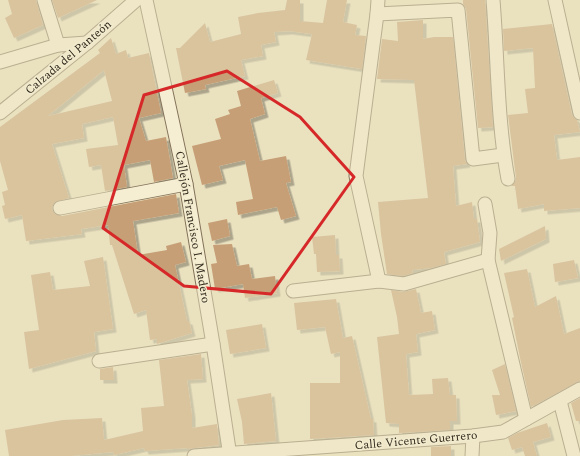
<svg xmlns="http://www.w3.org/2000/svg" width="580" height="456" font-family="Spectral,serif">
	<defs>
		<filter id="shadow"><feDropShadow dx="3.5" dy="3.5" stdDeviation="0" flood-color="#0004"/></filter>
	</defs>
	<rect width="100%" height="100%" fill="#eae1bf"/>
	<g fill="#c79f77" fill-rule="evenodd" filter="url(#shadow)">
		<path d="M8,0h28l7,25 -29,13 -9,-20 7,-4z"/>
		<path d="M52,0h45l-39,18z"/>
		<path d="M287,0h13v21l23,2 4,-23h20l-4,22 14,3 -2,10 11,1 -4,33 -56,-9 6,-26 -23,-3 -15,1 2,10 -15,3 2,11 -22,4 4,16 -40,9 1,4 -21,4 -9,-45h4l25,-25 5,19 31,-8 -3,-17 20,-4 27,-3z"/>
		<path d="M463,0h22l8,127 -15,1 -12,-119 -3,-5z"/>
		<path d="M423,20v19l11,-2h19l12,123 2,4 -14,2 3,40 16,-4 2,17h3l3,23 -36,10 2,12 -15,4 -19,2 1,3 -10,3 -16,-2 -6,-40 -3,-32 50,-4 -14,-118 -37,-1 5,-40 16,2 -1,-19z"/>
		<path d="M552,24l20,91 5,5 3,12 -26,3 3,25 23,-3v51l-36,3v-7l-26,5 -3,-23h-4l4,-4 1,-4 -8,-63 20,-2 -3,-24 10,-1 -2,-40 -29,3 -1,-22z"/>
		<path d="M111,38l5,16 10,-4 2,8 21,-5 12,60 -22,5 7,23 20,-4 7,41 -19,4 -4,-22 -26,5 3,22 -22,4 -4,-26 -12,2 -3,-18 32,-4 -5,-28 -31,7 2,14 -32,6 17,54 -14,4 -2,3 -1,4 2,4 8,3 114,-22 3,19 -46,8 5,34 29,-5 -1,-4 15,-4 5,20 -11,3 12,56h2l3,12 -35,11v-5l-7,1 -4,-30 -12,4 -22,-69h-2l-2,-20 -27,4 1,5 -56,7 -4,-26 -17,4 -3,-13 3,-1 -3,-13 6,-2 -8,-29v-34l100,-74 -2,-3zM104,70l8,31 -64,15z"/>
		<path d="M274,80l4,13 -17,5 4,16 -15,5 10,42 26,-5 5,26 -5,1 10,33 -15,4 -4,-13 -39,8 -2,-13 17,-3 -8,-39 -26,6 4,14 -21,5 -10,-39 29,-7 -6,-20 15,-5 -2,-4 13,-4 -4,-15z"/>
		<path d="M227,219l3,17 -18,5 -4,-18z"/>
		<path d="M545,226l1,13 -45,22 -2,-12z"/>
		<path d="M335,235l1,20h3l1,16 -23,1 -1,-18h-2l-2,-17z"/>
		<path d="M232,244l5,22 12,-2 3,15 23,-3 2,17 -32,5 -2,-14 -28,5 -4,-25 6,-1 -4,-18z"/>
		<path d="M103,257l10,72 -19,3 2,19 -67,18 -5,-37 15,-2 -8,-55 19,-3 3,18 37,-4 -6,-25z"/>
		<path d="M574,260l4,18 -23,4 -2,-18z"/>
		<path d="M527,269l8,38 21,-11 8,38 16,-6v53l-49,26 -11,-49 -8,-40 2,-1 -10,-44z"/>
		<path d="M416,289l5,24 11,-2 3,19 -19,4 2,18 -12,2 3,41 24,-1 -1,-15 16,-1 2,17h6l1,26h-7v9l-51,3v-9l-13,-1 -9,-86 22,-3 -2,-17 -6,-27 12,2z"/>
		<path d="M336,299l7,39 9,-2 19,83h2l1,16 -64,4v-56h30v-31l-9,2 -6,-27 -28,3 -3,-27z"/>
		<path d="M262,324l4,24 -36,6 -4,-24z"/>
		<path d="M201,354l2,25 -16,1 5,35v13l25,-4 2,21 -32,4v-1l-42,3 -1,-3 -30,7 -1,-3 -43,4h-61l-4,-26 58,-10 39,-2 2,22 39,-9 -2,-23 23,-2 -5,-46z"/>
		<path d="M505,364l11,47 -20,4 -4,-20h8l-8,-25z"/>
		<path d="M113,367l1,13h-14v-11z"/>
		<path d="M271,393l5,48 -32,3 -2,-22 -5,-23z"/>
		<path d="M580,398v23h-4l-5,-18z"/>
		<path d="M547,423l4,14 -18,5 4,14h-12l-3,-9 -10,3 -4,-12 9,-5z"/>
		<path d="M451,446v10h-20v-9z"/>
	</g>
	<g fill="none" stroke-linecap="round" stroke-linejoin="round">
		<g stroke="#827259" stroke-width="15">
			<g id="minor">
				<path d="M44,0l14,45"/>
				<path d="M146,0l40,184 27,160 17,112"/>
				<path d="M378,0l-1,14 -21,162 23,105"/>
				<path d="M493,0c5,60 4,120 15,179"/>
				<path d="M555,0l25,113"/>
				<path d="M377,14l81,-4 15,149 30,-4"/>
				<path d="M0,62l58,-17 29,-2"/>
				<path d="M0,113l87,-70 49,-43"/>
				<path d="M485,204l5,29 -2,27 38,159"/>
				<path d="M60,208l126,-24"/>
				<path d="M293,291l86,-10 25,3 84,-24"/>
				<path d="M99,361l114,-17"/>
				<path d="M560,401l14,55"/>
				<path d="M194,456l279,-20 30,-4 77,-43"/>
				<path d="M472,456l1,-20"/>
			</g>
		</g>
		<use href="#minor" stroke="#f6eed2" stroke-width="13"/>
	</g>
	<path d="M0 0H580V456H0ZM227,71l73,46 54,60 -83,117 -87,-8 -81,-58 41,-133z" fill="#eae1bf" fill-opacity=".55" fill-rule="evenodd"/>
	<path fill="none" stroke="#d62828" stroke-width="3" stroke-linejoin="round" d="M227,71l73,46 54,60 -83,117 -87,-8 -81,-58 41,-133z"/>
	<g text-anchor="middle" stroke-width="3" stroke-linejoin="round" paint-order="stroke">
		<g font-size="12" fill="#32291c" stroke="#f2ebce">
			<text transform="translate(68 57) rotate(-40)" y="4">Calzada del Panteón</text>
			<text transform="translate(193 227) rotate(80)" y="4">Callejón Francisco I. Madero</text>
			<text transform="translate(416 440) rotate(-5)" y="4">Calle Vicente Guerrero</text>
		</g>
	</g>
</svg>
